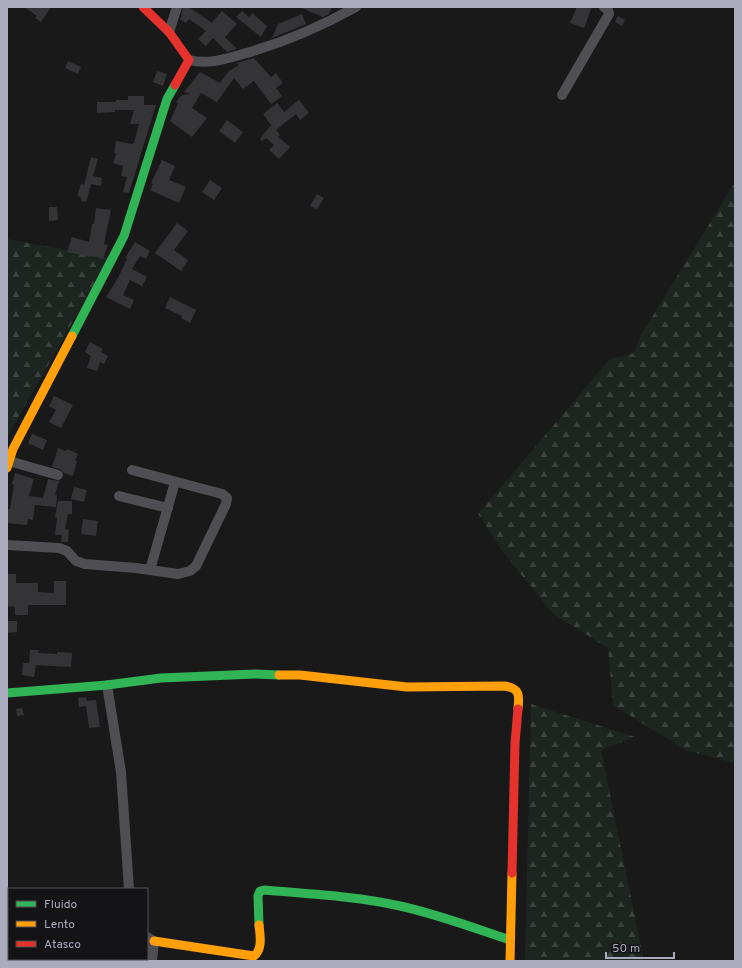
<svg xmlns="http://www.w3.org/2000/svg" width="742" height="968" font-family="Overpass,sans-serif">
	<defs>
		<pattern id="forest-firs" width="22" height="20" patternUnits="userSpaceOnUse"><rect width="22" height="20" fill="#1d2520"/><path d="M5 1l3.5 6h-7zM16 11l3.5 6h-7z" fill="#3b423e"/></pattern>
	</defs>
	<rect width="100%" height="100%" fill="#19191a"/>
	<g fill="url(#forest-firs)">
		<path d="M735,182v581l-50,-13 -72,-45 -5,-57 -55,-34 -50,-62 -25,-38 132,-155 24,-6 7,-18z"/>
		<path d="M7,239l102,19 -102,179z"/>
		<path d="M531,704l104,33 -34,13 43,211h-119z"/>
	</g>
	<g fill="#343436">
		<path d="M24,7h27l-10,15 -6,-4 2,-2z"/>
		<path d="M183,7h6l23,16 10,-12 15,13 -12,13 12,12 -10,3 -14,-14 -7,8 -8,-7 8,-8 -17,-12 -3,4 -6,-4 2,-4h-1z"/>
		<path d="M299,7h33l-3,7 -6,3z"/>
		<path d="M577,7h15l-8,21 -14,-5z"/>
		<path d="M242,11l7,6 3,-4 15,13 -6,11 -25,-20z"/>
		<path d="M302,14l4,10 -34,14 6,-14z"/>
		<path d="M618,16l7,4 -3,6 -7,-4z"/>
		<path d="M254,58l17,19 5,-4 7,10 -7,5 6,8 -11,8 -17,-23 -11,8 -9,-11 -17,24 -16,-9 -9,15 15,10 -15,19 -22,-16 8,-18 -2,-1 6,-7 9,-1 -7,-2 16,-20 20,11 9,-12 10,-6 -3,-2z"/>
		<path d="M68,61l13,6 -3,7 -13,-6z"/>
		<path d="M157,71l10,3 -4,12 -10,-4z"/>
		<path d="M128,96h16v9h12l-27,88 -6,-1 4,-15 -6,-1 2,-10 -10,-3 3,-9 -2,-1 2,-12 16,3 2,-1 5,-19h-9l4,-14h-19v2l-18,1v-11h19v-2h12z"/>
		<path d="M299,100l10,13 -9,7 -4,-6 -20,16 4,5 -2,2 12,10 -11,12 -10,-9 5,-5 -8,-7 -4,3 -2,-2 11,-14 -8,-11 14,-11 7,9z"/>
		<path d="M227,120l16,12 -8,11 -16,-12z"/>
		<path d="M91,157l7,2 -5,17 9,2 -1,8 -10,-2 -5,18 -5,-1v-4l-4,-1 4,-12 3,1z"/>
		<path d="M162,160l13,6 -6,14 17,7 -7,16 -29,-13 3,-6 -2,-1z"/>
		<path d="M210,180l12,8 -8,12 -12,-8z"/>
		<path d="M317,194l7,4 -7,11 -7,-3z"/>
		<path d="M49,207h8l1,13 -9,1z"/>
		<path d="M96,208l15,2 -7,34 4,1 -5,14 -12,-3v1l-24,-5 5,-15 17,5 3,-18h2z"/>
		<path d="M177,223l11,8 -14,19 14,10 -7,11 -26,-18z"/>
		<path d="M135,242l15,9 -4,8 -6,-3 -8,13 15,8 -5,9 -12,-6 -7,15 11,5 -4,9 -24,-12 12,-19 9,-19 -2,-1z"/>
		<path d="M170,297l26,13 -6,13 -9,-5 1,-2 -17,-8z"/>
		<path d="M90,342l13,7 -2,3 7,4 -4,8 -4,-2 -3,9 -10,-3 4,-12 -6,-4z"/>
		<path d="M54,396l19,9 -12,23 -12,-6 7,-12 -7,-4z"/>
		<path d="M32,434l15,6 -4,10 -15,-7z"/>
		<path d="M58,448l8,3 1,-2 11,5 -3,7h2l-4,15 -9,-3 -4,-4 -8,-2z"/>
		<path d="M15,473l19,6 -5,17 14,2 5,-19 11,2 -4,14h2l-1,12 -21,-2 -2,15 -5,-1 -1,6 -20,-2v-14h3l4,-24 -2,-1z"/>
		<path d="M74,487l13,3 -3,12 -13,-3z"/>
		<path d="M58,501h14v13h-4l-3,15 4,1 -1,12h-7l1,-7h-7l2,-17 -2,-1z"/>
		<path d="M83,519l15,2 -2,15 -15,-2z"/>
		<path d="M7,574h9v9h22v9l16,1v-12h12v24h-38v10h-13v-8l-8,-1z"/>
		<path d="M7,621h10v11l-10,1z"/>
		<path d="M30,650h9l-1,3 19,1v-2l15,1 -1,14 -35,-2 -2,12 -12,-2 1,-12h6z"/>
		<path d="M86,697l1,4 9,-1 4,27 -11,1 -3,-22 -7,1 -1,-9z"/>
		<path d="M22,708l2,7 -7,1 -1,-7z"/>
	</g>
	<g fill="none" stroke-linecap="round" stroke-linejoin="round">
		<g stroke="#4e4e53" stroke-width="10">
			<path d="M169,32l8,-25"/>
			<path d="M189,60c19,5 36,-1 54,-6 40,-11 77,-27 113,-47"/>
			<path d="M562,95l47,-81 -1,-4 -4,-3"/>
			<path d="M9,461l49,14"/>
			<path d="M119,496l49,12"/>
			<path d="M7,545l52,3 8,3 9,10 9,3 51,4 42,6 12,-3 6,-5 30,-62 1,-6 -5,-4 -90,-24"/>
			<path d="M150,570l25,-88"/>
			<path d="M107,685l14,87 8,117"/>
			<path d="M147,937l7,4 -2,20"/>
		</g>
		<g stroke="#30b455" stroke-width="9">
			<path d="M72,336l52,-100 43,-137 8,-14"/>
			<path d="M7,693l100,-8 54,-7 94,-4 24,1"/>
			<path d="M259,925l-1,-29 2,-5 4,-1c45,4 91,6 136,16 37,8 74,22 110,34"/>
		</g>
		<g stroke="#ff9f0a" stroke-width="9">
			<path d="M7,468l6,-19 59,-113"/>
			<path d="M279,675h21l107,12 98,-1c16,3 14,10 13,23"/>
			<path d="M154,941l100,15c9,-7 6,-21 5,-31"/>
			<path d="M510,961l2,-88"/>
		</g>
		<g stroke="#e5322d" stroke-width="9">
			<path d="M143,7l26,25 20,28 -14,25"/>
			<path d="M512,873l3,-130 3,-34"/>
		</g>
	</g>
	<rect width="742" height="968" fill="none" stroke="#aaabbc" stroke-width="16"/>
	<rect x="8" y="888" width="140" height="72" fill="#141316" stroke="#505058"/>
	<rect x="16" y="901" width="20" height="6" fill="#30b455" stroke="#505058"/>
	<text x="44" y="908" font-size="12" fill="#aaabbc">Fluido</text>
	<rect x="16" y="921" width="20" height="6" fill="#ff9f0a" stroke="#505058"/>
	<text x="44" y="928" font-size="12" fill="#aaabbc">Lento</text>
	<rect x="16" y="941" width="20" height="6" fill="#e5322d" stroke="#505058"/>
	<text x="44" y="948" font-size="12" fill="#aaabbc">Atasco</text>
	<path d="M606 952v6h68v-6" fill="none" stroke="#aaabbc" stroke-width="2"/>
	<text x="612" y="952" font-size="12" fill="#aaabbc" stroke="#141316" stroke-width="3" paint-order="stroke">50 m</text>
</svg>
